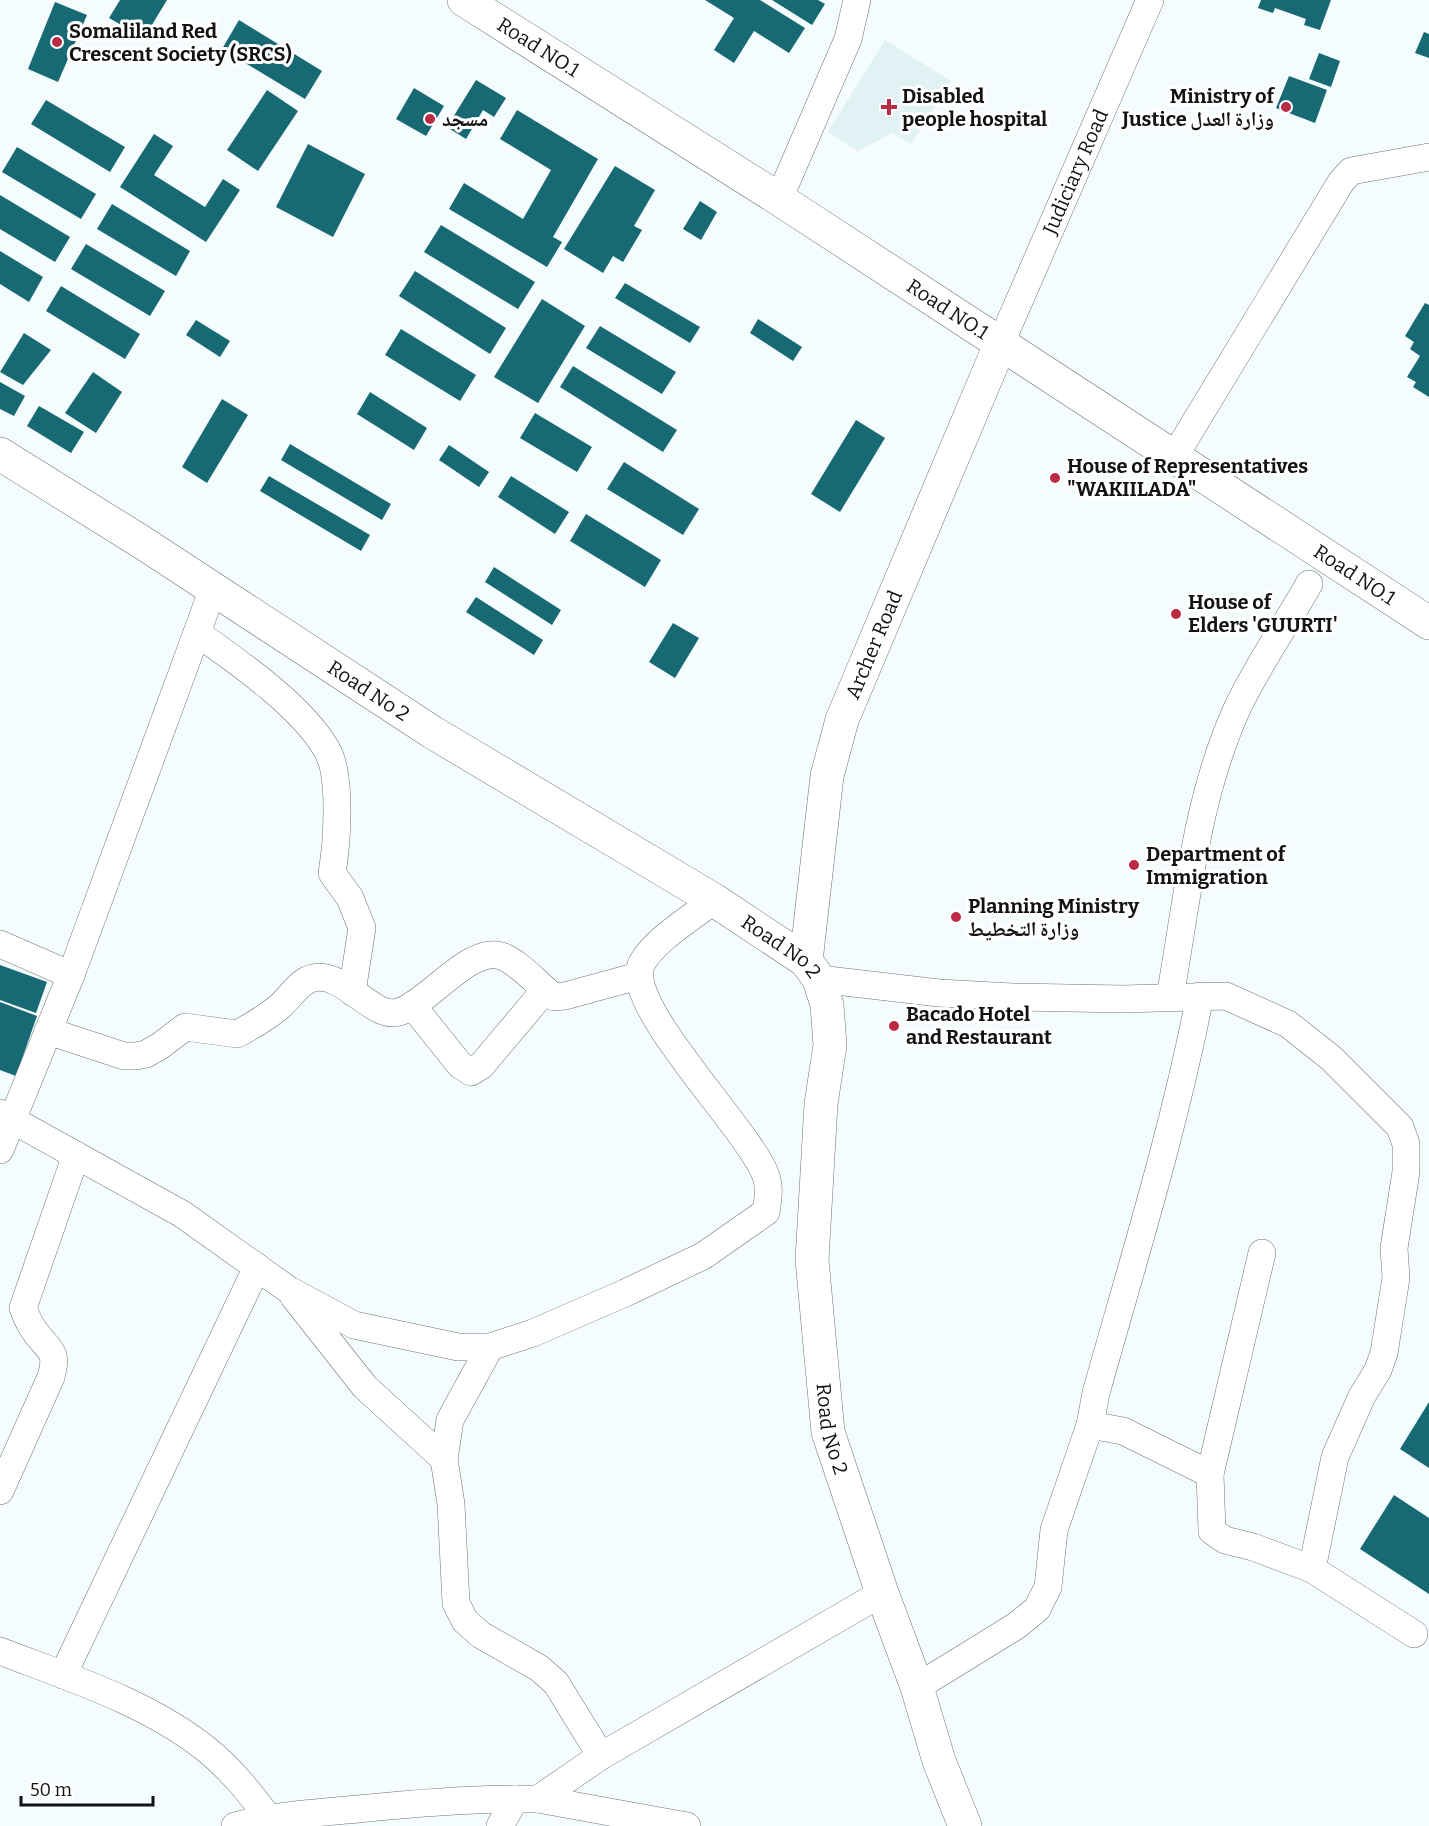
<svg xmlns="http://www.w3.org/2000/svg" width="1429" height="1826" font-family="Bitter,'Noto Naskh Arabic',serif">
	<rect width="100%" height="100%" fill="#f5fcfd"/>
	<path fill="#e1f2f4" d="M885,40l66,41 -40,63 -19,-11 -34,18 -30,-19z"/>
	<g fill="#176973">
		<path d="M120,0h47l-23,38 -35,-20z"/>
		<path d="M705,0h55l45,28 -16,25 -35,-22 -20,32 -20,-13 20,-32z"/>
		<path d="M772,0h46l7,4 -13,21z"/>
		<path d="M1261,0h70l-11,30 -16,-5 2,-6 -31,-11 -2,5 -15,-5z"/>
		<path d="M55,2l32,13 -29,67 -30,-13z"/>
		<path d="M239,20l83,51 -17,28 -83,-50z"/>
		<path d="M1424,32l5,2v24l-14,-5z"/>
		<path d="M1319,53l21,8 -9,26 -22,-8z"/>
		<path d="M1289,76l38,14 -12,33 -39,-15z"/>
		<path d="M476,80l30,18 -12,19 -11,-7 -17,29 -19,-12z"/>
		<path d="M414,88l30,18 -18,30 -30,-17z"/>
		<path d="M267,90l31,21 -40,60 -31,-21z"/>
		<path d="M46,100l79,47 -15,25 -79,-48z"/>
		<path d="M517,110l81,49 -45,78 9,5 -15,25 -98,-58 15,-26 59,36 28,-49 -51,-31z"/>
		<path d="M154,134l19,12 -19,29 51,32 18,-28 17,11 -34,52 -86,-55z"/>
		<path d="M308,144l57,30 -32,63 -57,-30z"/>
		<path d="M17,147l79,47 -15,25 -79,-47z"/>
		<path d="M615,166l40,24 -21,36 8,4 -19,32 -10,-6 -10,17 -39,-24z"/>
		<path d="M0,195l70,42 -15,25 -55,-33z"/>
		<path d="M700,201l17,11 -16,28 -18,-11z"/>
		<path d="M112,204l78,47 -14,25 -79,-47z"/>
		<path d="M441,225l94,57 -17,27 -94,-57z"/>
		<path d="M86,244l79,47 -15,25 -79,-47z"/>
		<path d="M0,251l43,26 -14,25 -29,-18z"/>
		<path d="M415,271l91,57 -16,26 -91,-58z"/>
		<path d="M625,283l75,44 -10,16 -75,-45z"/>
		<path d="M61,286l79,48 -15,25 -79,-48z"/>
		<path d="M542,299l43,27 -47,77 -44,-26z"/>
		<path d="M1425,303l4,2v92l-16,-10 3,-5 -9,-5 13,-21 -10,-7 4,-7 -9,-6z"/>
		<path d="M758,319l44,28 -9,14 -43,-28z"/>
		<path d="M196,320l34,21 -10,16 -34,-22z"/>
		<path d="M600,326l76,46 -14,22 -76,-46z"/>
		<path d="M401,329l75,46 -16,26 -75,-46z"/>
		<path d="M24,333l27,17 -28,35 -23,-13z"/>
		<path d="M573,366l104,64 -14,22 -103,-65z"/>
		<path d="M93,372l29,20 -26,41 -31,-20z"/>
		<path d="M0,382l25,14 -11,20 -14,-7z"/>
		<path d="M370,392l57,36 -13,22 -57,-36z"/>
		<path d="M222,399l26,16 -41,68 -25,-16z"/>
		<path d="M39,406l45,26 -13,21 -44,-27z"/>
		<path d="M535,413l57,34 -15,25 -57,-34z"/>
		<path d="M856,420l29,18 -45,74 -29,-18z"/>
		<path d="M290,444l101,60 -9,16 -101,-60z"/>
		<path d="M449,445l40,27 -10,15 -40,-27z"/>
		<path d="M624,462l75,47 -16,26 -76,-46z"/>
		<path d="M269,476l101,59 -9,16 -101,-60z"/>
		<path d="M511,476l58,36 -14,22 -57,-37z"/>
		<path d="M586,514l75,46 -16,27 -75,-46z"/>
		<path d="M494,567l67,43 -9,15 -67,-43z"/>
		<path d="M476,597l67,43 -9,15 -68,-43z"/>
		<path d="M673,623l26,15 -24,40 -26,-16z"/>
		<path d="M0,965l47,17 -11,31 -36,-13z"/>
		<path d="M0,1002l37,14 -21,60 -16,-6z"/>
		<path d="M1429,1402v66l-29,-19z"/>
		<path d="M1394,1495l35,23v76l-69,-45z"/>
	</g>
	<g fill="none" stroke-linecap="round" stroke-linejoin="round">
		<g stroke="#6d7374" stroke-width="28">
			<g id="minor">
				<path d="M779,199l69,-160 9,-39"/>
				<path id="s1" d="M1000,345l150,-345"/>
				<path d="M1174,457l167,-275 10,-11 78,-14"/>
				<path d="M197,633c41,29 105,73 130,117 15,25 10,94 5,123l18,25 12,30 -10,64"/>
				<path d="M0,944l71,31"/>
				<path d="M819,979l120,14 73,4 111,2 103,-3 62,28 43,34 69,69 6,17v28l-12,76 2,30 -12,75 -6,17 -16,26 -27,61 -23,112"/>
				<path d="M1170,997c17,-95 26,-197 66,-286 19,-42 50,-86 73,-127"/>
				<path d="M412,1005l48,60 11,7 10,-6 64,-76"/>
				<path d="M48,1031l76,25h12l10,-2 14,-8 25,-19 52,7c15,-8 29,-16 42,-27 11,-9 20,-26 34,-29 32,-7 59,42 86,34 30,-9 73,-70 105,-55 19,9 33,27 50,40l11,-1 73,-20"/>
				<path d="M0,1113l182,101 107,76 65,35 104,22h32l43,-14 92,-40 78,-37 63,-44c2,-12 4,-24 0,-36 -16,-46 -146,-173 -124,-213 12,-23 51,-46 72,-63"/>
				<path d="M0,1150l71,-175 142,-386"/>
				<path d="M1262,1253l-52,221 2,57 13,9 28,7 59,22 102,65"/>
				<path d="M294,1297l71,90 79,72"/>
				<path d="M490,1347l-40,73 -6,39 7,45 5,99 9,18 16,14 58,33 17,15 45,73"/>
				<path d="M1090,1425l33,6 87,43"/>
				<path d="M0,1491l51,-114c8,-28 -3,-26 -17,-47 -5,-6 -8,-15 -11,-22l53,-153"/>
				<path d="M0,1651c70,27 147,51 206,98 25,20 43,43 62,68"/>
				<path d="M63,1675l194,-408"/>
				<path d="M917,1687l99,-61 21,-17 11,-22 6,-57 36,-105 6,-32c37,-132 78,-263 104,-397"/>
				<path d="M538,1799l63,-43 281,-163"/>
				<path d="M235,1826c40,-11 81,-13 123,-17 59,-6 120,-11 180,-10l149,27"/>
				<path d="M500,1826l15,-27"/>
			</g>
		</g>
		<g stroke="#6d7374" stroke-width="34">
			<g id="major">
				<path id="s2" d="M0,454l140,87 292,191 282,168 92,61 13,18 8,26 3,40 -9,59 -9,156 16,172 54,161 35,94 22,74 26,65"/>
				<path id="s3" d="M806,961l21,-185 15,-56 158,-375"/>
			</g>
		</g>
		<g stroke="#6d7374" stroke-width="34">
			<g id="highway">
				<path id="s4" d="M464,0l315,199 650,424"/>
			</g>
		</g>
		<use href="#minor" stroke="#fff" stroke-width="27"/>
		<use href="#major" stroke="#fff" stroke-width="33"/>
		<use href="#highway" stroke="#fff" stroke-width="33"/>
	</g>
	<g fill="#bc2b45" stroke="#fff" stroke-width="2">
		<circle cx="57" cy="42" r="6"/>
		<path d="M886 98h6v6h6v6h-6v6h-6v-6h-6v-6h6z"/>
		<circle cx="1286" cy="107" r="6"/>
		<circle cx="430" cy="119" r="6"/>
		<circle cx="1055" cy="478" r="6"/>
		<circle cx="1176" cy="614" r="6"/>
		<circle cx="1134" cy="865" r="6"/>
		<circle cx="956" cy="917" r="6"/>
		<circle cx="894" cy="1026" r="6"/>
	</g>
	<g text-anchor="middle" stroke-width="6" stroke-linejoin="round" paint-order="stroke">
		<g font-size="20" font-weight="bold" fill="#111314" stroke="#fff" text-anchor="start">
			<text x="69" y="38">Somaliland Red<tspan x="69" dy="23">Crescent Society (SRCS)</tspan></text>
			<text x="902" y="103">Disabled<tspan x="902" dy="23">people hospital</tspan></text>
			<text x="1274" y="103" text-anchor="end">Ministry of<tspan x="1274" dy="23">Justice وزارة العدل</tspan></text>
			<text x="442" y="126">مسجد</text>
			<text x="1067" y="473">House of Representatives<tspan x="1067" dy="23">"WAKIILADA"</tspan></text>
			<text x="1188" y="609">House of<tspan x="1188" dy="23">Elders 'GUURTI'</tspan></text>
			<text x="1146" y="861">Department of<tspan x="1146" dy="23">Immigration</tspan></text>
			<text x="968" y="913">Planning Ministry<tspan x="968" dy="23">وزارة التخطيط</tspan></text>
			<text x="906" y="1021">Bacado Hotel<tspan x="906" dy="23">and Restaurant</tspan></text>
		</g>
		<g font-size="20" fill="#111314" stroke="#fff">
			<text dy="7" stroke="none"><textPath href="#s4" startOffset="88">Road NO.1</textPath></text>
			<text dy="7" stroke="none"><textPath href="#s1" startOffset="189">Judiciary Road</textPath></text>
			<text dy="7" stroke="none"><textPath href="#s4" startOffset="574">Road NO.1</textPath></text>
			<text dy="7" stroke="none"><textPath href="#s4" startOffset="1060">Road NO.1</textPath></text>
			<text dy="7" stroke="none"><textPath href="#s3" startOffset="326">Archer Road</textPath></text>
			<text dy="7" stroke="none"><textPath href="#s2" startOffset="438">Road No 2</textPath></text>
			<text dy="7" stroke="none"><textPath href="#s2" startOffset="924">Road No 2</textPath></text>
			<text dy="7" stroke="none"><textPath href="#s2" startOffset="1428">Road No 2</textPath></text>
		</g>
	</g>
	<path d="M21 1796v9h132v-9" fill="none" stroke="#111314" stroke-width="3"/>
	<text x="30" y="1796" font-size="18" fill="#111314" stroke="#ffffff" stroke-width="4.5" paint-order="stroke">50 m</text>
</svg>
